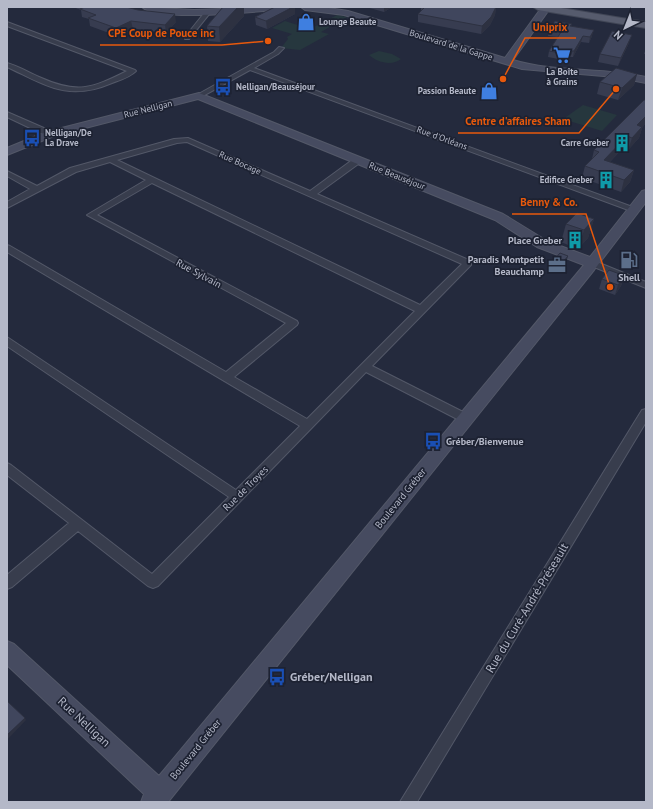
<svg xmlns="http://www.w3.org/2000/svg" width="653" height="809" font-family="'PT Sans',sans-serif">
	<rect width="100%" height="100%" fill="#242a3d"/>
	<g fill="#26373e">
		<path d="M337,15l10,2 -26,15 8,2 -29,16 -19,-2 7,-9 -1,-2 5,-3 -20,-6 13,-7 25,8z"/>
		<path d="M379,51l13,3 9,5c-9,7 -23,4 -32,-4z"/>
		<path d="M583,105l34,10 -15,16 -36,-11v-3z"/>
	</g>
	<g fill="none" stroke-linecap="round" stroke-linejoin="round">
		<g stroke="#535868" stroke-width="2">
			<g id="street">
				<path d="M205,12l5,1 -21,26h-4v-2z"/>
				<path d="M7,22l128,48 1,1c-6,6 -16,9 -24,12 -44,19 -66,2 -105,-16v-4c11,3 21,9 32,14 38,17 52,12 88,-6l-120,-45z"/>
				<path d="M279,47l5,1 -6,6 -24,14 384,141 -4,3 -3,-1 -381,-141 -49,27 -6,-1 79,-44z"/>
				<path d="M7,112l46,20 1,2 -7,2 -40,-19z"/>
				<path d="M188,138l122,53 45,-33h6v4l-44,32 154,67v4l-99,101 97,49 2,3 -2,3h-8l-95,-49 -208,214 -5,2 -5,-2 -70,-55 -66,56 -5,2v-14l62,-52 -62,-48v-12l4,2 141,109 77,-77 -222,-151v-9l229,153 64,-64 -293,-174v-7l3,1 216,126 60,-49 -199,-108 59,-35 -36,-18 -34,10 -69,36v-6l23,-13 -23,-13v-5l30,15 33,-18 104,-29zM187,142l275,122 -42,41 -303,-145 60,-17zM152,183l263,128 -108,108 -73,-42 63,-52 1,-2 -1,-2 -200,-106z"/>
				<path d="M592,260l54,22v6l-57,-23v-4z"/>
				<path d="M646,409v13l-229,380h-17l242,-392z"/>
			</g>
		</g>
		<g stroke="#535868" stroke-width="2">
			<g id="secondary">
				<path d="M142,7l52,3 85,-3 -4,3c-24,2 -117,12 -133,-3z"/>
				<path d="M301,7h21l26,4 157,47 37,-51h9l-38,53c42,13 89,7 133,17v6l-31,-6 -93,-8 -178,-54 -39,-5z"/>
				<path d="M199,93l304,121 44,27 43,16 52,-66 4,-1v12l-52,68 -426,532h-27l3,-8 -137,-129v-24l7,3 145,132 425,-511 -47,-18 -42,-27 -297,-121 -144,37 -47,19v-7l39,-16z"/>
			</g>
		</g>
		<g stroke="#414656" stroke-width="2">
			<path id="primary" d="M533,7h22l91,15v6l-108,-18z"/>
		</g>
		<use href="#street" fill="#383d4d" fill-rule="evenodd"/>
		<use href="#secondary" fill="#464b60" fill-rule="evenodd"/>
		<use href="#primary" fill="#565b6d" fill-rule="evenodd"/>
	</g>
	<g fill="#373c50">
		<path d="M73,7h53l50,15 -10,11 -33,-4 -16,7 -27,-10 -1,-7 -7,-2 -1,-7z"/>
		<path d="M223,7h21v9l-24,26 -12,-1 -1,-15z"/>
		<path d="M366,7h26l-8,5z"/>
		<path d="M421,7h75l-1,8 -5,10 -9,9 -63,-12v-8l3,-3z"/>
		<path d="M295,14l-28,15 -11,-4 -1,-8z"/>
		<path d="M572,24l-1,2 21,10 -3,7 -8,-1 -8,15h-3l-1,4 -21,-4 1,-6 9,-14 -10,-1 1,-6z"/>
		<path d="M629,43l-11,23 -20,-4 2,-8z"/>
		<path d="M646,48v6h-2z"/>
		<path d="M637,74l-3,11 -16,15 -21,-6 3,-12z"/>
		<path d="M646,100v25l-1,-1 -3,4 -3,10 -11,12 -5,-2 -13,14 24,8 -4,12 -9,10 -39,-14 3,-12 7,-7 2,-9z"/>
		<path d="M594,219l-6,19 -10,11 -17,-7 5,-18z"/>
		<path d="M554,260l12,3 -6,7 -7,-4z"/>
		<path d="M625,276l-4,10 -6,9 -16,-6 3,-10z"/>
	</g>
	<g fill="#2d3141">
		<path d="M238,7h6v9l-24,26 -1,-15z"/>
		<path d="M293,7h2v7l-28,15 -1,-8z"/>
		<path d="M384,7h8l-8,5z"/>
		<path d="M496,7l-1,8 -5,10 -9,9 1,-8z"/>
		<path d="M175,14l1,8 -10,11 -1,-8z"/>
		<path d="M131,21l2,8 -16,7 -1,-8z"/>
		<path d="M594,30l-2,6 -3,7 1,-6z"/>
		<path d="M632,35l-3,8 -11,23 3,-8z"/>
		<path d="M583,36l-2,6 -8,15 1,-6z"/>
		<path d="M637,74l-3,11 -16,15 4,-12z"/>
		<path d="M646,116l-1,8 -3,4 -3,10 -11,12 4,-12 5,-13z"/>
		<path d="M627,136l-4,12 -22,23 3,-11z"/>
		<path d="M634,170l-4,12 -9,10 3,-12z"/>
		<path d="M594,219l-6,19 -10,11 6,-19z"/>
		<path d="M568,256l-2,7 -6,7 2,-7z"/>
		<path d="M625,276l-4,10 -6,9 3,-10z"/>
		<path d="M25,718l1,2 -19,20v-5z"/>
	</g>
	<g fill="#40465d" stroke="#2d3141">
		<path d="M85,7h41l12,3 37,4 -10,11 -34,-4 -15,7 -28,-10 8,-3 -16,-6z"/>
		<path d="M223,7h15l-19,20 -12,-1z"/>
		<path d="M275,7h18l-27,14 -11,-4z"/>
		<path d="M421,7h75l-5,10 -9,9 -64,-12 6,-6z"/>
		<path d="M555,21l17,3 -2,2 24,4 -4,7 -7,-1 -9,15h-2l-1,4 -22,-4 12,-19 -12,-2z"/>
		<path d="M612,31l20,4 -11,23 -21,-4z"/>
		<path d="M616,68l21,6 -15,14 -22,-6z"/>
		<path d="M644,100h2v16l-9,9 5,2 -10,11 -5,-2 -23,24 30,10 -10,10 -39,-14 14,-14 -5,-2z"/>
		<path d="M577,213l17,6 -10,11 -18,-6z"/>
		<path d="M560,253l8,3 -6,7 -8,-3z"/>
		<path d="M609,270l16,6 -7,9 -16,-6z"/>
		<path d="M7,701l18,17 -18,17z"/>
	</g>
	<defs>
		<g id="shop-bare" transform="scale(1.38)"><path d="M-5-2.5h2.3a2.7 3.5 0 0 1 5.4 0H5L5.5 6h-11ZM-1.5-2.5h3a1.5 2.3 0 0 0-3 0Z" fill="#3f7fe0" stroke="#1d2232" stroke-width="2.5" paint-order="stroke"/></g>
		<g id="supermarket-bare" transform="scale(1.38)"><path d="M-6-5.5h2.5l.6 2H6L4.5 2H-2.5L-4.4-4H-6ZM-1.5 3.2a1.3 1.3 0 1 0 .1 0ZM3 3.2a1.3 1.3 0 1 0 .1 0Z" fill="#3f7fe0" stroke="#1d2232" stroke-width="2.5" paint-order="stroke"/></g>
		<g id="bus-bare" transform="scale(1.38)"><path d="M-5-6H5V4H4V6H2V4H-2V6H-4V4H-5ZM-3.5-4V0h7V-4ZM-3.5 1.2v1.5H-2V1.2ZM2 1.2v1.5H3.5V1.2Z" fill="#1a4fb4" stroke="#1d2232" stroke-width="2.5" paint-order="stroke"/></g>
		<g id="building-bare" transform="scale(1.38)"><path d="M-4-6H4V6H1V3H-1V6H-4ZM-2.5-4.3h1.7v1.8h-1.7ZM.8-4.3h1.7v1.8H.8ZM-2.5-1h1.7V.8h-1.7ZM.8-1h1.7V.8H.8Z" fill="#0f9aa8" stroke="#1d2232" stroke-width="2.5" paint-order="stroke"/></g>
		<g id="fuel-bare" transform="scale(1.38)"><path d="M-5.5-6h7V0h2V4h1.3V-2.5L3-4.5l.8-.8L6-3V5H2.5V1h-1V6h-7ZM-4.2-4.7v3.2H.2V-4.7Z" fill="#5c6f8a" stroke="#1d2232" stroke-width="2.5" paint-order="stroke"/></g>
		<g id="office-bare" transform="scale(1.38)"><path d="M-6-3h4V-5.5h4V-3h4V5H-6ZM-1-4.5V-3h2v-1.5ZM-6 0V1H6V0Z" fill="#5c6f8a" stroke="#1d2232" stroke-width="2.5" paint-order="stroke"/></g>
	</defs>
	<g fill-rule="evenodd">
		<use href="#shop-bare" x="306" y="22"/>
		<use href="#supermarket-bare" x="562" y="55"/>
		<use href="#bus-bare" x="223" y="87"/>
		<use href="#shop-bare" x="489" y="91"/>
		<use href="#bus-bare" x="32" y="138"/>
		<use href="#building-bare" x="622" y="143"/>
		<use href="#building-bare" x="606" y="180"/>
		<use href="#building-bare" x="575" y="240"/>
		<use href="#fuel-bare" x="629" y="260"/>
		<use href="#office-bare" x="557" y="265"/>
		<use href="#bus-bare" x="433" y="441"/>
		<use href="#bus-bare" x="277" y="677"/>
	</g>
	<g text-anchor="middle" stroke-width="3.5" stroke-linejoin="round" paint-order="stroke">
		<g font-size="9" font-weight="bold" fill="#b4b8c8" stroke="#1d2232" text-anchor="start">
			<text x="319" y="25">Lounge Beaute</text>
			<text x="562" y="75" text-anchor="middle">La Boîte<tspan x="562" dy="10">à Grains</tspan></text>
			<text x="236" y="90">Nelligan/Beauséjour</text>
			<text x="476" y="94" text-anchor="end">Passion Beaute</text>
			<text x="45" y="136">Nelligan/De<tspan x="45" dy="10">La Drave</tspan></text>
			<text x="609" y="146" text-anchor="end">Carre Greber</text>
			<text x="593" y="183" text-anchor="end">Edifice Greber</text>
		</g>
		<g font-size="9" fill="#b4b8c8" stroke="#1d2232">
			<text transform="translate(451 45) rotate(17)" y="3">Boulevard de la Gappe</text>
			<text transform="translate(148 109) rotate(-14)" y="3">Rue Nelligan</text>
			<text transform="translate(442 138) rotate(20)" y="3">Rue d'Orléans</text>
			<text transform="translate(240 163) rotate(24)" y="3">Rue Bocage</text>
			<text transform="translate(397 176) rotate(22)" y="3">Rue Beauséjour</text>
		</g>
		<g font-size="10" font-weight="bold" fill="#b4b8c8" stroke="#1d2232" text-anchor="end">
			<text x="562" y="244">Place Greber</text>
			<text x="544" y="263">Paradis Montpetit<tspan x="544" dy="12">Beauchamp</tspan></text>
			<text x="629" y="281" text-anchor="middle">Shell</text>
			<text x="446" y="445" text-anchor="start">Gréber/Bienvenue</text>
		</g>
		<g font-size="10" fill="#b4b8c8" stroke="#1d2232">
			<text transform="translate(199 273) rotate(28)" y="4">Rue Sylvain</text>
			<text transform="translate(245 488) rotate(-45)" y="4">Rue de Troyes</text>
			<text transform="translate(400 498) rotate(-51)" y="4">Boulevard Gréber</text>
			<text transform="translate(195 749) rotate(-51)" y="4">Boulevard Gréber</text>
		</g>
		<g font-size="12" fill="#b4b8c8" stroke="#1d2232">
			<text transform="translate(527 608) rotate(-59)" y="4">Rue du Curé-André-Préseault</text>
			<text transform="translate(84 722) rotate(43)" y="4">Rue Nelligan</text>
		</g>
		<g font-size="12" font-weight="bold" fill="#b4b8c8" stroke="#1d2232" text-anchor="start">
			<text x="290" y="681">Gréber/Nelligan</text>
		</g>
	</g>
	<path fill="none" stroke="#e8590c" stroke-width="1.5" d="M503 79L525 38H576M268 41L222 45H100M616 89L579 133H458M610 287L586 214H512"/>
	<g fill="#e8590c" stroke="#1d2232" stroke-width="1.5">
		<circle cx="503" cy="79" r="4"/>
		<circle cx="268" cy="41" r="4"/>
		<circle cx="616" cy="89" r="4"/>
		<circle cx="610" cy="287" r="4"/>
	</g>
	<g font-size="11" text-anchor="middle" font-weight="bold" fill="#e8590c" stroke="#1d2232" stroke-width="3.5" stroke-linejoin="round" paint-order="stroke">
		<text x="550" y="31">Uniprix</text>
		<text x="161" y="37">CPE Coup de Pouce inc</text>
		<text x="518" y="125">Centre d'affaires Sham</text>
		<text x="549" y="206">Benny &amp; Co.</text>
	</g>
	<rect width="653" height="809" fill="none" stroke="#b4b8c8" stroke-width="16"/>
	<g transform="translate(625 28) rotate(223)" stroke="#1d2232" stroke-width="3" paint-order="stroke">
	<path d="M0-3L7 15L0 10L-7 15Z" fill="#b4b8c8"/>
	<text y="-6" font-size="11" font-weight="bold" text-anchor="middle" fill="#b4b8c8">N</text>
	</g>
</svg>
